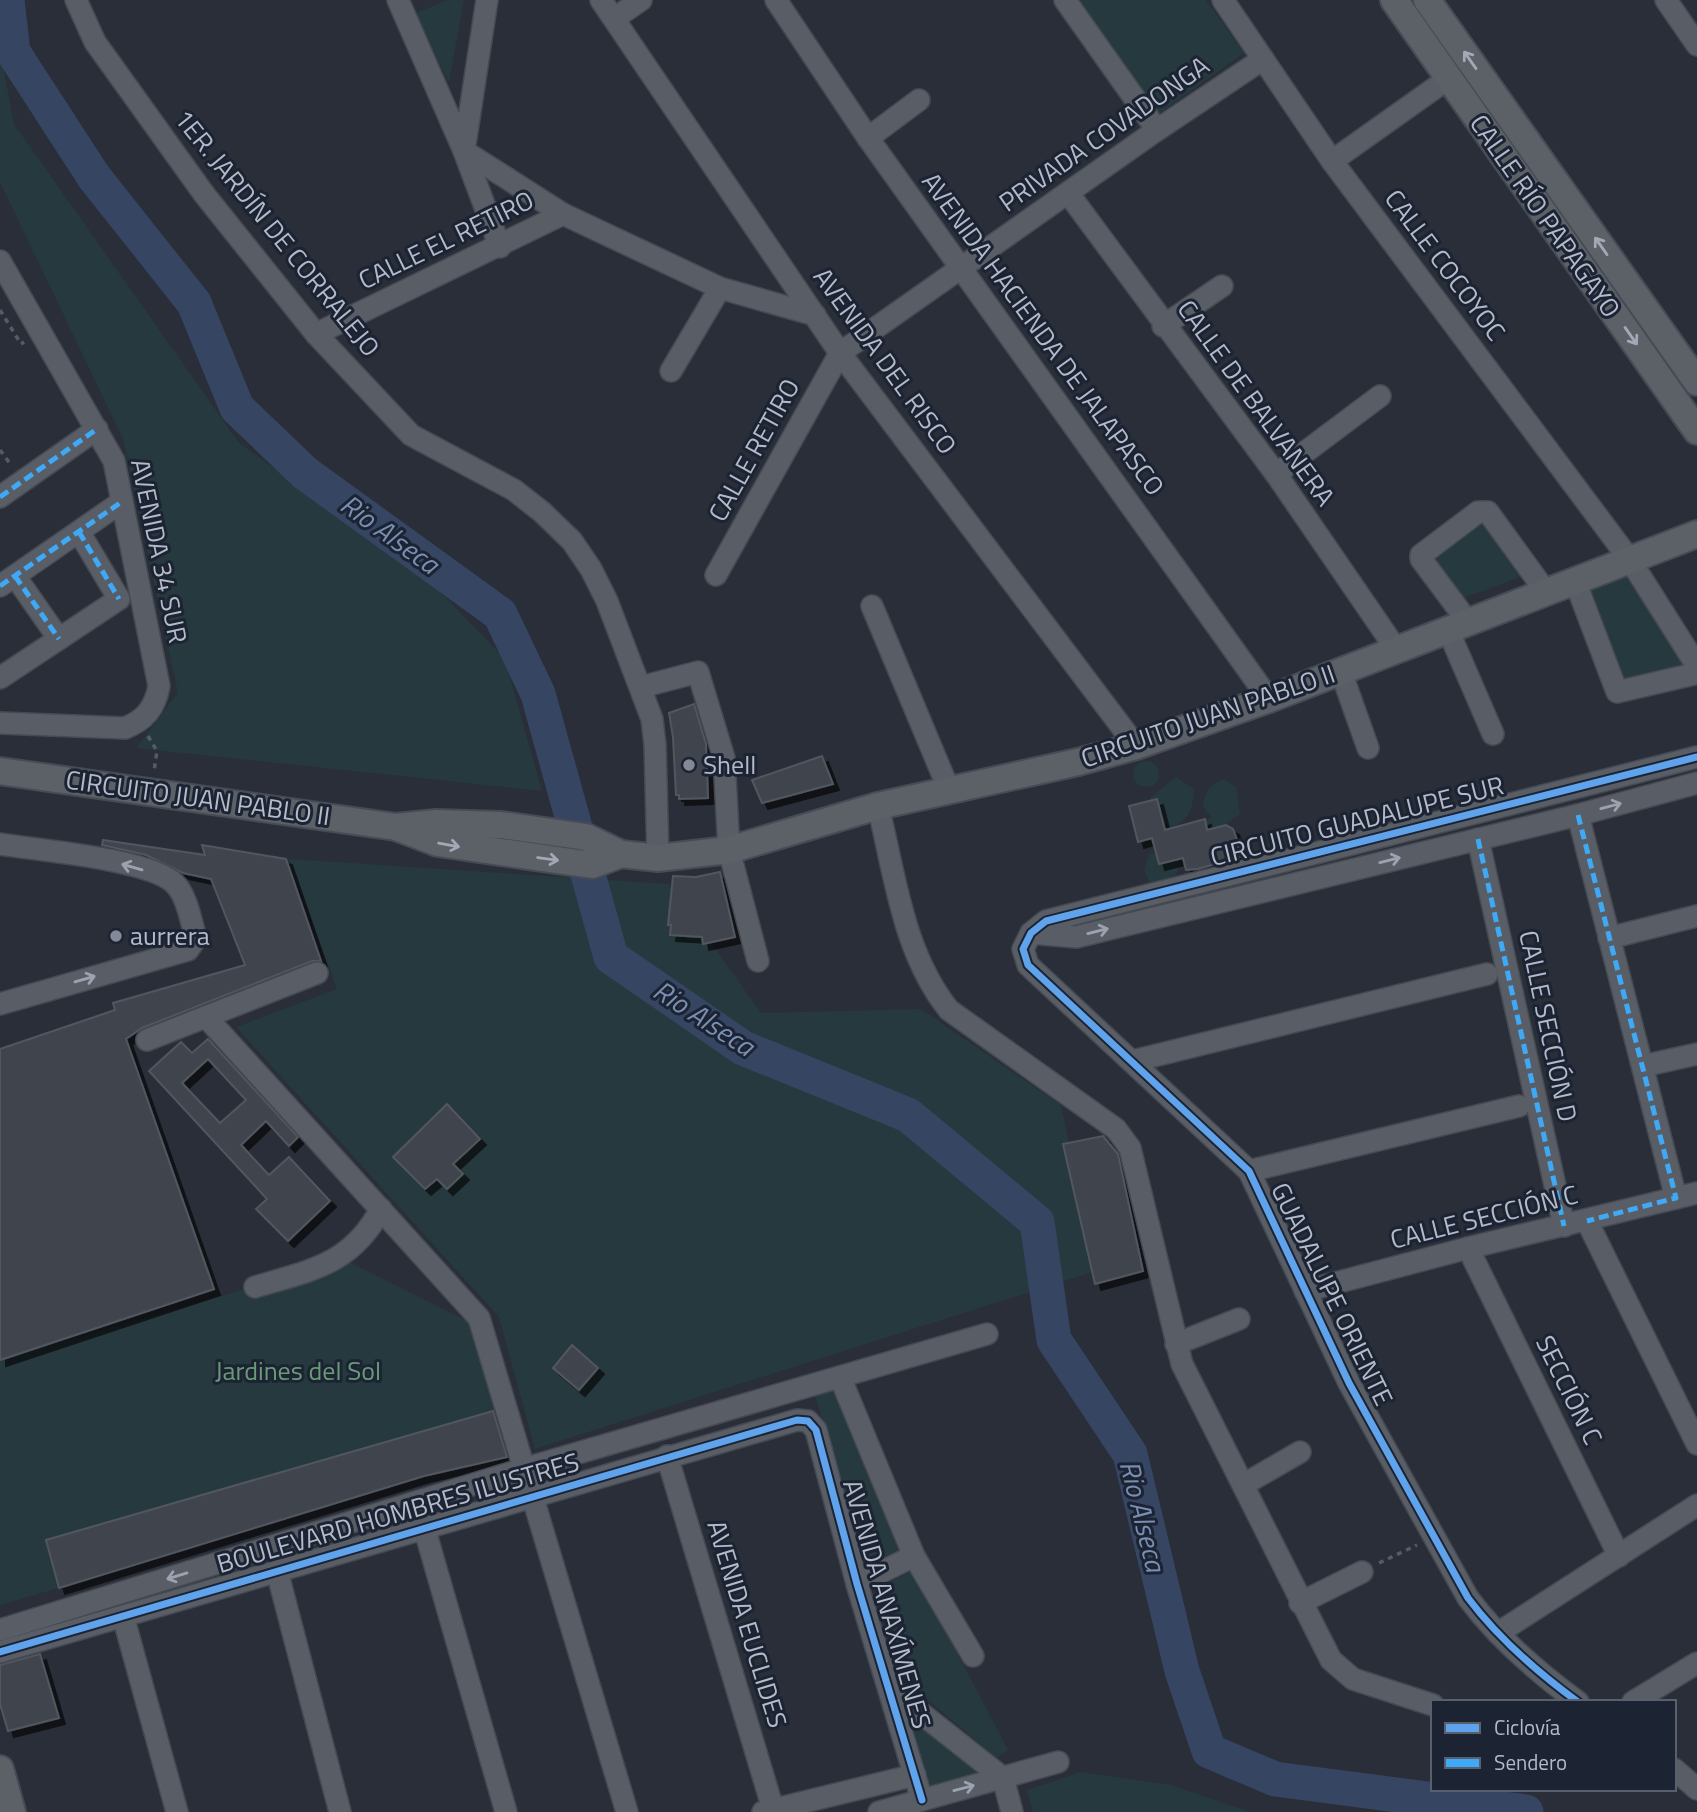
<svg xmlns="http://www.w3.org/2000/svg" width="1697" height="1812" font-family="'Titillium Web',sans-serif">
	<defs>
		<filter id="shadow"><feDropShadow dx="6" dy="6" stdDeviation="0" flood-color="#0009"/></filter>
	</defs>
	<rect width="100%" height="100%" fill="#292e38"/>
	<g fill="#26393e">
		<path d="M447,0h17l-15,82 -35,-68z"/>
		<path d="M1070,0h136l38,53 -91,65z"/>
		<path d="M0,50l14,74 225,319 192,139 74,77 37,132 -406,-43 42,-55 -55,-254 -123,-257z"/>
		<path d="M1484,513l44,61 -72,27 -32,-46z"/>
		<path d="M1620,569l73,101 -74,18 -39,-103z"/>
		<circle cx="1146" cy="774" r="13"/>
		<path d="M1176,777l18,12c-1,19 -4,30 -22,38l-19,-9 -3,-20z"/>
		<path d="M1223,779l13,8 4,27 -16,12 -45,11 -2,-10 35,-9 -9,-11c1,-15 7,-22 20,-28z"/>
		<path d="M1162,853l14,4 5,8 -5,9 -11,9 -16,-1 -5,-12 5,-16z"/>
		<path d="M289,859l380,25 92,129 160,-4 140,96 35,166 -561,178 -36,-132 -263,-290 101,-38z"/>
		<path d="M339,1257l146,73 21,77 -459,133 12,48 -59,17v-245l325,-94z"/>
		<path d="M834,1389l68,164 -33,12 -55,-172z"/>
		<path d="M914,1570l94,180 -11,8 -82,-69 -14,-20 -24,-81z"/>
		<path d="M904,1713l74,60 -49,14z"/>
		<path d="M1081,1772l90,13 79,27h-217l-6,-22z"/>
	</g>
	<g fill="none" stroke-linecap="round" stroke-linejoin="round">
		<path stroke="#354562" stroke-width="35" d="M7,0l6,52 81,125 100,126 43,105 68,65 195,141 38,80 73,263 132,91 165,67 129,107 17,118 76,114 52,217 27,80 66,28 251,33"/>
	</g>
	<g fill="#41454e" stroke="#51565f" stroke-width="2" fill-rule="evenodd" filter="url(#shadow)">
		<path d="M694,704l12,40 2,54 -29,1v-4h-3l-3,-58 -4,-24z"/>
		<path d="M822,756l11,28 -71,19 -10,-23z"/>
		<path d="M1157,799l8,31 40,-11 2,11 19,-5 7,4 10,27 -45,13 -12,1 -3,-12 -24,6 -7,-26 -14,4 -9,-36z"/>
		<path d="M103,840l102,15 -3,-10 84,14 35,102h-9l-170,67 -16,11 88,250 -214,71v-311l115,-39 -2,-7 132,-38 -34,-86 -28,-6 -37,-18 -44,-10z"/>
		<path d="M720,872l15,65 -32,7 -1,-7 -32,-2 1,-10h-3l5,-49 23,1z"/>
		<path d="M208,1039l90,98 -9,9 -23,-25 -25,24 28,30 20,-18 41,44 -42,40 -32,-32 11,-10 -118,-128 32,-29 11,11zM208,1059l38,41 -26,23 -38,-40z"/>
		<path d="M447,1104l33,35 -27,25 10,10 -16,15 -10,-10 -12,10 -32,-32z"/>
		<path d="M1103,1136l15,18 25,117 -48,13 -32,-140z"/>
		<path d="M572,1345l26,23 -19,22 -26,-22z"/>
		<path d="M493,1411l14,46 -83,19 -365,112 -13,-48z"/>
		<path d="M40,1654l19,64 -51,13 -8,-27v-39z"/>
	</g>
	<g fill="none" stroke-linecap="round" stroke-linejoin="round">
		<g stroke="#454951" stroke-width="24">
			<g id="minor">
				<path d="M76,0l19,42 109,152 112,140 95,101 103,55 28,22 30,29 19,28 16,32 45,118 3,26 3,113"/>
				<path d="M398,0l66,151 36,96"/>
				<path d="M601,0l239,353 296,393"/>
				<path d="M776,0l92,138 401,561"/>
				<path d="M1065,0l92,130"/>
				<path d="M1223,0l109,161 298,399 67,106"/>
				<path d="M1666,0l31,45"/>
				<path d="M615,18l26,-18"/>
				<path d="M868,138l51,-38"/>
				<path d="M464,151l99,63 157,74 95,27"/>
				<path d="M464,151l23,-151"/>
				<path d="M1332,161l117,-83"/>
				<path d="M1068,193l208,281 120,175"/>
				<path d="M0,261l114,200 45,225c-4,22 -14,34 -34,42l-125,-5"/>
				<path d="M1163,326l59,-40"/>
				<path d="M316,334l247,-120"/>
				<path d="M671,371l49,-83"/>
				<path d="M1276,474l104,-78"/>
				<path d="M0,497l97,-68"/>
				<path d="M716,575l124,-222 317,-223 106,-71"/>
				<path d="M15,576l44,63"/>
				<path d="M1575,581l42,111 77,-18 3,-3"/>
				<path d="M0,586l120,-83"/>
				<path d="M872,606l77,184"/>
				<path d="M1468,622l-47,-63v-4l57,-43h10l58,80"/>
				<path d="M1448,630l45,104"/>
				<path d="M1340,669l28,79"/>
				<path d="M0,678l119,-79 -40,-67"/>
				<path d="M641,687l57,-15 26,86 5,92 29,111"/>
				<path d="M878,806c17,69 25,147 71,204l167,119 14,19 52,216 149,296 22,19 80,26"/>
				<path d="M1578,815l98,383"/>
				<path d="M1478,839l86,387"/>
				<path d="M0,844c37,6 149,15 174,39 13,12 17,39 22,55l-8,12 -188,54"/>
				<path d="M1031,933l45,4 502,-122 119,-32"/>
				<path d="M1609,938l88,-22"/>
				<path d="M206,1017l273,301 148,494"/>
				<path d="M147,1040l170,-67"/>
				<path d="M1133,1061l354,-87"/>
				<path d="M1643,1066l54,-12"/>
				<path d="M1249,1171l270,-65"/>
				<path d="M1587,1221l110,223"/>
				<path d="M1468,1248l151,308"/>
				<path d="M255,1287c56,-17 96,-22 126,-78"/>
				<path d="M1305,1291l163,-43 229,-55"/>
				<path d="M1176,1344l63,-25"/>
				<path d="M840,1377l74,179 59,100"/>
				<path d="M667,1456l106,353"/>
				<path d="M1243,1485l57,-33"/>
				<path d="M424,1527l82,285"/>
				<path d="M277,1571l63,241"/>
				<path d="M857,1584l57,-28"/>
				<path d="M1300,1603l62,-31"/>
				<path d="M123,1616l54,196"/>
				<path d="M0,1630l523,-161 464,-135"/>
				<path d="M1498,1633l199,-128"/>
				<path d="M0,1652l797,-232 11,1 8,9 41,154 65,216"/>
				<path d="M889,1688l114,90 9,34"/>
				<path d="M1578,1702c-41,-30 -80,-64 -110,-104l-119,-215 -100,-212 -221,-206 -5,-16 8,-16 15,-12 651,-164"/>
				<path d="M1633,1702l64,-39"/>
				<path d="M1674,1769l23,20"/>
				<path d="M763,1812l152,-37"/>
				<path d="M879,1812l179,-50"/>
			</g>
		</g>
		<g stroke="#474b55" stroke-width="30">
			<g id="major">
				<path d="M1394,0l303,431"/>
				<path d="M1427,0l270,382"/>
				<path d="M0,771l396,56 42,16 154,22 29,-11"/>
				<path d="M396,827l40,-4 65,2 85,12 35,17 37,4 71,-8 149,-44 200,-44 58,-16 133,-47 428,-165"/>
				<path d="M0,1769l12,43"/>
			</g>
		</g>
		<g stroke="#575c63" stroke-width="3.5" stroke-dasharray="5 5" stroke-linecap="butt">
			<path d="M0,310l21,34 3,-2"/>
			<path d="M0,450l11,15"/>
			<path d="M148,736l9,15 -3,20"/>
			<path d="M1379,1563l38,-18"/>
		</g>
		<use href="#minor" stroke="#595d66" stroke-width="21"/>
		<use href="#major" stroke="#5c6067" stroke-width="26"/>
		<g stroke="#3fa9f5" stroke-width="5" stroke-dasharray="10 5" stroke-linecap="butt">
			<path d="M0,497l97,-68"/>
			<path d="M79,532l40,67"/>
			<path d="M15,576l44,63"/>
			<path d="M0,586l120,-83"/>
			<path d="M1578,815l98,383 -89,23"/>
			<path d="M1478,839l86,387"/>
		</g>
		<g stroke="#1c2433" stroke-width="11">
			<g id="cycleway">
				<path d="M0,1652l797,-232 11,1 8,9 41,154 65,216"/>
				<path d="M1578,1702c-41,-30 -80,-64 -110,-104l-119,-215 -100,-212 -221,-206 -5,-16 8,-16 15,-12 651,-164"/>
			</g>
		</g>
		<use href="#cycleway" stroke="#60a3ed" stroke-width="7"/>
	</g>
	<defs><path id="oneway-shaft" d="M-6 0H5M1.5-3L5.5 0L1.5 3" fill="none" stroke-width="1.6" stroke-linecap="round" stroke-linejoin="round" transform="scale(1.75)"/></defs>
	<g stroke="#a2a8b5">
		<use href="#oneway-shaft" transform="translate(1470 60) rotate(-125)"/>
		<use href="#oneway-shaft" transform="translate(1601 246) rotate(-125)"/>
		<use href="#oneway-shaft" transform="translate(1631 336) rotate(55)"/>
		<use href="#oneway-shaft" transform="translate(449 845) rotate(10)"/>
		<use href="#oneway-shaft" transform="translate(548 859) rotate(8)"/>
	</g>
	<g stroke="#9ca3b0">
		<use href="#oneway-shaft" transform="translate(1611 806) rotate(-15)"/>
		<use href="#oneway-shaft" transform="translate(1390 860) rotate(-14)"/>
		<use href="#oneway-shaft" transform="translate(132 867) rotate(-164)"/>
		<use href="#oneway-shaft" transform="translate(1098 931) rotate(-14)"/>
		<use href="#oneway-shaft" transform="translate(85 979) rotate(-16)"/>
		<use href="#oneway-shaft" transform="translate(177 1576) rotate(163)"/>
		<use href="#oneway-shaft" transform="translate(964 1788) rotate(-15)"/>
	</g>
	<g fill="#838996" stroke="#1c2433" stroke-width="2.5">
		<circle cx="689" cy="765" r="7"/>
		<circle cx="116" cy="936" r="7"/>
	</g>
	<g text-anchor="middle" stroke-width="6" stroke-linejoin="round" paint-order="stroke">
		<g font-size="26" fill="#b3bac9" stroke="#1c2433">
			<text transform="translate(1104 134) rotate(-35)" y="9">PRIVADA COVADONGA</text>
			<text transform="translate(1545 216) rotate(55)" y="9">CALLE RÍO PAPAGAYO</text>
			<text transform="translate(277 233) rotate(51)" y="9">1ER. JARDÍN DE CORRALEJO</text>
			<text transform="translate(446 240) rotate(-26)" y="9">CALLE EL RETIRO</text>
			<text transform="translate(1445 265) rotate(53)" y="9">CALLE COCOYOC</text>
			<text transform="translate(1043 334) rotate(54)" y="9">AVENIDA HACIENDA DE JALAPASCO</text>
			<text transform="translate(885 361) rotate(54)" y="9">AVENIDA DEL RISCO</text>
			<text transform="translate(1256 403) rotate(54)" y="9">CALLE DE BALVANERA</text>
			<text transform="translate(754 450) rotate(-61)" y="9">CALLE RETIRO</text>
			<text transform="translate(159 551) rotate(78)" y="9">AVENIDA 34 SUR</text>
			<text transform="translate(1208 716) rotate(-19)" y="9">CIRCUITO JUAN PABLO II</text>
			<text transform="translate(198 798) rotate(8)" y="9">CIRCUITO JUAN PABLO II</text>
			<text transform="translate(1357 821) rotate(-14)" y="9">CIRCUITO GUADALUPE SUR</text>
			<text transform="translate(1548 1026) rotate(78)" y="9">CALLE SECCIÓN D</text>
			<text transform="translate(1484 1217) rotate(-14)" y="9">CALLE SECCIÓN C</text>
			<text transform="translate(1332 1294) rotate(64)" y="9">GUADALUPE ORIENTE</text>
			<text transform="translate(1569 1390) rotate(64)" y="9">SECCIÓN C</text>
			<text transform="translate(398 1513) rotate(-16)" y="9">BOULEVARD HOMBRES ILUSTRES</text>
			<text transform="translate(887 1604) rotate(74)" y="9">AVENIDA ANAXÍMENES</text>
			<text transform="translate(747 1624) rotate(73)" y="9">AVENIDA EUCLIDES</text>
		</g>
		<g font-size="26" fill="#b3bac9" stroke="#1c2433" text-anchor="start">
			<text x="703" y="774">Shell</text>
			<text x="130" y="945">aurrera</text>
		</g>
		<g font-size="26" fill="#699b77" stroke="#1c2433">
			<text x="298" y="1380">Jardines del Sol</text>
		</g>
		<g font-size="28" font-style="italic" fill="#798eb2" stroke="#1c2433">
			<text transform="translate(390 534) rotate(36)" y="10">Rio Alseca</text>
			<text transform="translate(704 1018) rotate(33)" y="10">Rio Alseca</text>
			<text transform="translate(1143 1516) rotate(76)" y="10">Rio Alseca</text>
		</g>
	</g>
	<rect x="1431" y="1700" width="245" height="91" fill="#1c2433" stroke="#58606f" stroke-width="2"/>
	<rect x="1445" y="1723" width="35" height="10" fill="#60a3ed" stroke="#58606f" stroke-width="2"/>
	<text x="1494" y="1735" font-size="21" fill="#b3bac9">Ciclovía</text>
	<rect x="1445" y="1758" width="35" height="10" fill="#3fa9f5" stroke="#58606f" stroke-width="2"/>
	<text x="1494" y="1770" font-size="21" fill="#b3bac9">Sendero</text>
</svg>
